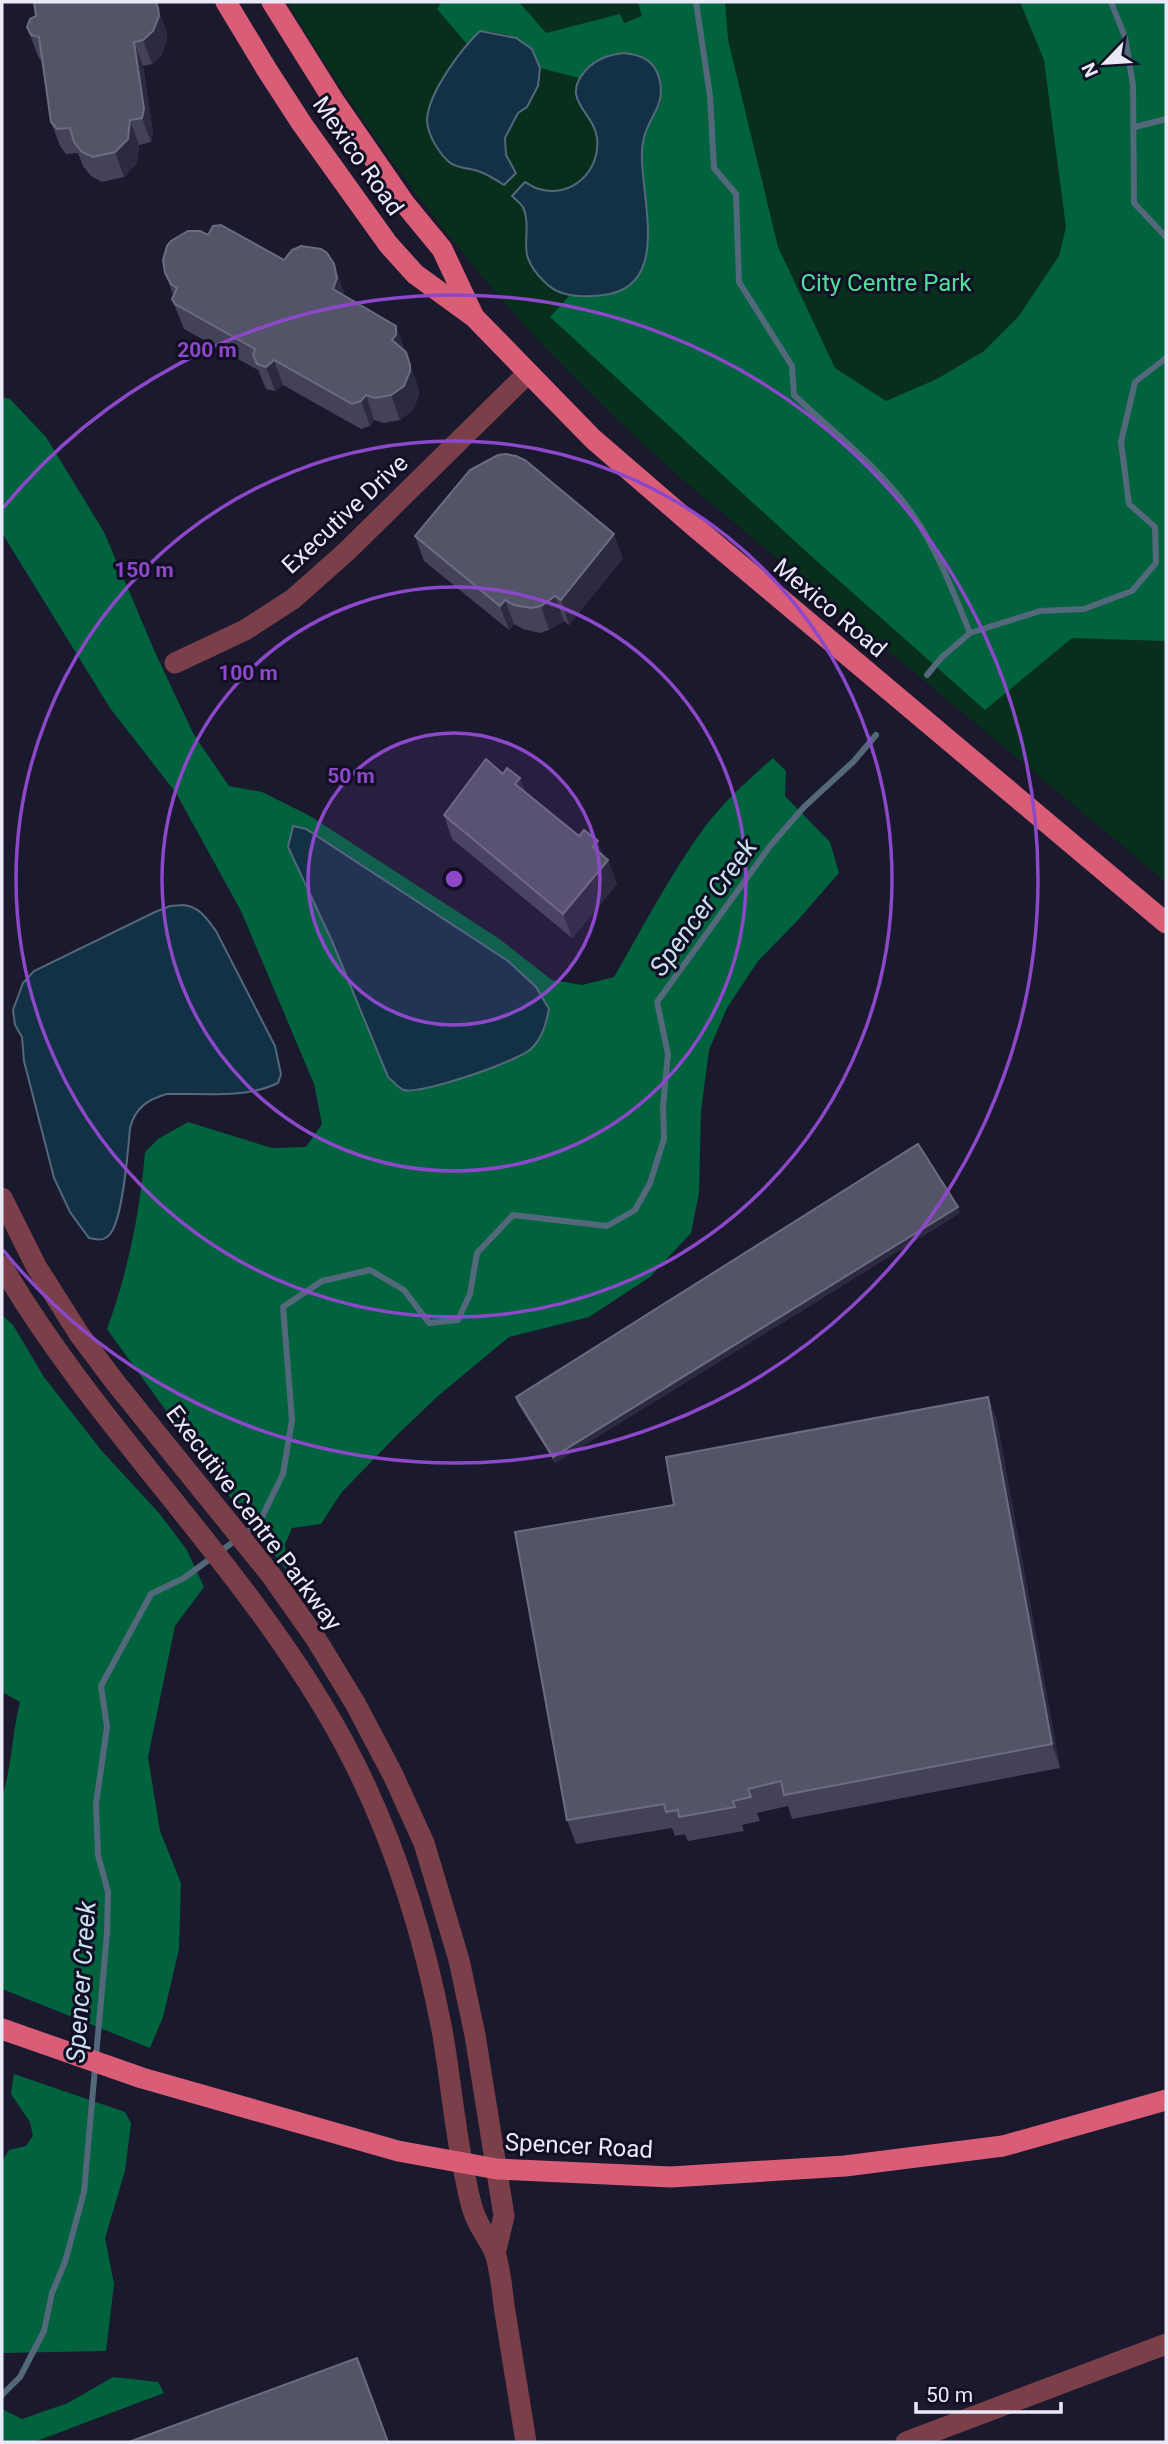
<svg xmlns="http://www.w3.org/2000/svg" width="1168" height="2444" font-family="Roboto,sans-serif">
	<rect width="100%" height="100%" fill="#1a192e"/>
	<path fill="#082e1c" d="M287,2h879v880l-483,-402c-62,-56 -123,-114 -178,-177 -81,-93 -155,-195 -218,-301z"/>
	<g fill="#01633e" fill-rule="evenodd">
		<path d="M441,2h78l27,31 74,-19 4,9 18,-7 -4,-14h87l3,38 50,207 57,121 51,33 51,-22 47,-28 34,-34 41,-61 7,-29 -22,-167 -24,-58h146v639l-94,-3 -87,72 -175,-155 -260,-238 21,-23c22,3 39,2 57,-10l14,-114v-28l8,-22 11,-17 -71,-38 -11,13 -39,-10c-13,-31 -27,-34 -59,-37l-14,13 -30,-35z"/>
		<path d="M2,397l8,2 36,38 58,95 50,118 40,85 35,51 33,6 48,24 188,122 54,42 30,5 32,-8c29,-50 56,-102 90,-149 19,-26 45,-49 69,-70l13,13 -1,25 45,46 9,31 -42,48 -39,40 -31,47 -18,42 -8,61 -2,82 -8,40 -41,44 -61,40 -80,20 -71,59 -41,39 -56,58 -20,31 -29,4 -7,16 2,27 -82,-106 -98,-136c21,-57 33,-117 38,-177l13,-13 30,-17 84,26 34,-1 16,-23 -8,-40 -73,-173 -65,-118 -66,-85 -108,-175zM303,880l233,107 13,21 -4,20 -34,33 -97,30 -13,-1 -13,-14 -56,-135z"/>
		<path d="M2,1315l11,10 31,52 57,73 58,63 28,37 17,37 -29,39 -27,131 12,74 21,52 -2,66 -16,68 -13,31 -148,-59v-192c10,-30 10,-64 18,-95l-18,-10z"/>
		<path d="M14,2074l111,38 6,11 -6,48 -20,67 9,46 -8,67 -104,2v-191l7,-12 17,-4 7,-10 -3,-14 -19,-28z"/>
		<path d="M113,2377l45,5 6,11 -130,49h-32v-33l20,10 46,-16z"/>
	</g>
	<g fill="#133145" stroke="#53687b" stroke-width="2">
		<path d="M480,31l36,7 16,11 8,19 -2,18 -11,21 -9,6 -13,25 1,17 10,18 -12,12c-9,-6 -18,-12 -29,-15 -9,-2 -19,-2 -26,-8 -11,-10 -22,-28 -22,-43 2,-27 34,-70 53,-88z"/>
		<path d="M623,53c20,2 33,8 37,29 5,27 -13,35 -17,60 -8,41 32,138 -33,152 -16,3 -38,4 -53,-3 -12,-6 -27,-23 -30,-36 -3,-15 3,-33 -4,-48 -3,-4 -8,-8 -11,-11l13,-14c4,2 9,6 14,7 33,10 62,-19 58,-51 -3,-26 -37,-38 -12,-67 11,-12 23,-16 38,-18z"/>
		<path d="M293,826l13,3 202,132 28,26 13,22c-3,14 -6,28 -17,39 -12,13 -112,47 -128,42 -6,-2 -11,-9 -16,-13l-56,-136 -44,-94z"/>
		<path d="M183,905c16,1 24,14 33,26l59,115 6,28 -3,9c-33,16 -75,10 -111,11 -19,5 -32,14 -37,34 -2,22 -7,91 -20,106 -5,7 -13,6 -21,4l-19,-26 -16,-34 -30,-117 -2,-24 -7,-12 -2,-15 10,-27 11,-12 121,-59 15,-6z"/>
	</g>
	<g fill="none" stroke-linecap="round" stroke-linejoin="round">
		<g stroke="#53687b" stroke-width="6">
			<path d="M696,2l14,94 4,72 22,26 3,88 53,84 2,29c38,36 87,74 117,117 26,37 42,79 59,121"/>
			<path d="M1111,2l14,35 8,48 1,118 32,34"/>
			<path d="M1135,127l31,-8"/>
			<path d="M927,675l15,-18 28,-24 70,-22 44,-2 48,-18 24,-28 -1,-36 -26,-23 -8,-62 14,-60 31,-24"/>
			<path d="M2,2395l18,-18 24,-46 8,-38 13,-31 19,-70 23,-259 1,-41 -10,-37 -2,-51 11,-77 -6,-41 50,-92 33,-16 75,-55 24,-49 9,-54 -9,-113 39,-26 48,-11 34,20 25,33 29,-3 12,-26 7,-41 36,-38 94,11 28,-16 15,-27 14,-44 -1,-33 5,-52 -11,-52 113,-156 34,-39 50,-46 22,-26"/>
		</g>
		<g stroke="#7b3f4a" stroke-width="21">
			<path d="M175,663l70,-33 48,-31 54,-48 181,-178"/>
			<path d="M2,1198l34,68 43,68 36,48 156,193 45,64 39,64 38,72 31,68 35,117 16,75 29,181 -9,38"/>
			<path d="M2,1266c92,156 225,282 319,437 61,99 99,213 121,327 8,45 12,92 21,137 4,16 6,36 13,51 5,12 14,23 19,35 6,18 7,40 10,59 7,43 14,87 21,130"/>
			<path d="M906,2442l260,-98"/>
		</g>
		<g stroke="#da5d77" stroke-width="21">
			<path d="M226,2l41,68 35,54 86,120 27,30 59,43 119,122 102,88 471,396"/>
			<path d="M272,2l62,99 71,103 37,45 31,66"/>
			<path d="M2,2029l140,49 256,73 99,18 174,8 174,-11 158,-20 163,-46"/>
		</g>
	</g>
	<g fill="#434258">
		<path d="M36,16l131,16v8l-6,16 -9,8 -9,2 10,67 -2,9 -12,3 -2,18 -13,14 -22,5 -11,-6 -8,-10 -5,-13 -12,1 -6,-8 -9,-24 -9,-62h-2l-4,-9 -9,-24z"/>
		<path d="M208,235l76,25 59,29 1,7 52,30 23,64v5l-6,15 -13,10 -16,3 -10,-3 -4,6 -9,3 -78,-44 -8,6 -9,-2 -8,-19 -74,-41 -12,-30 2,-2 -9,-24z"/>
		<path d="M415,536l208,22 -54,67 -5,-4 -15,9 -9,3 -17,-4 -9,-5 -5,6 -85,-69z"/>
		<path d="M503,774l17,4 5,13 83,69 9,24 -45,54 -120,-99 -8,-24z"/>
		<path d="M960,1213l-405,250 -37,-59 -2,-7z"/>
		<path d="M988,1397l9,24 63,347 -268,51 -4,-13 -31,7 3,8 -18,4 2,6 -56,10 -3,-7 -10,2 -3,-8 -96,16 -9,-24 107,-315z"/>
	</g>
	<g fill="#2b2a40">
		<path d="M156,2l11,30v8l-6,16 -9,8 -9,-24z"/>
		<path d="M134,42l9,24 10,67 -2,9 -9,-24z"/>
		<path d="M130,120l9,25 -2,18 -13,14 -9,-25z"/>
		<path d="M334,264l9,25 3,14 -13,-14z"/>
		<path d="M396,326l9,25v8l-13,-19z"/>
		<path d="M274,360l9,25 -8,6 -9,-24z"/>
		<path d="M410,365l9,25v5l-6,15 -13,10 -9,-25z"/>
		<path d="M366,395l8,25 -4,6 -9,-25z"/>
		<path d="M614,534l9,24 -54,67 -8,-25z"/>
		<path d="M555,596l9,25 -15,9 -8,-24z"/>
		<path d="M505,600l9,24 -5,6 -9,-24z"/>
		<path d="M520,778l9,24 -14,-18z"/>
		<path d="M598,841l8,22 2,-3 9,24 -45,54 -9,-24 30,-67z"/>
		<path d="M958,1207l2,6 -405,250 -2,-6z"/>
		<path d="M988,1397l9,24 63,347 -8,-24z"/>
	</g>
	<g fill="#545469" stroke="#6c6b80" stroke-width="2">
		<path d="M34,2h122l2,6 1,8 -6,15 -10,9 -9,2 10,67 -2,9 -12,2 -2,19 -13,13 -22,5 -11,-5 -8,-10 -4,-14 -13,1 -6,-7 -12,-85 -8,-2 -4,-8 3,-8 6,-3z"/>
		<path d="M221,225l63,35 8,-10 9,-4 20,3 6,4 7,11 3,14 -4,11 63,37v9l-4,5 14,12 4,13v6l-6,15 -13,9 -16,3 -9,-3 -5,6 -9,3 -78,-44 -8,7 -9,-3 -4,-9 2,-6 -80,-45 -3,-5 5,-11 -6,-4 -6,-11 -2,-13 4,-14 4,-5 17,-10h12l8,4 5,-9z"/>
		<path d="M506,454l10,2 9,4 89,74 -53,66 -6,-4 -14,10 -10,2 -17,-3 -9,-5 -5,6 -85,-70 55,-66 28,-15z"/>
		<path d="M486,759l17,15 4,-6 13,10 -5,6 64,52 5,-6 14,11 -5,6 15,13 -45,54 -119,-99z"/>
		<path d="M918,1144l40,63 -405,250 -37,-60z"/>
		<path d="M988,1397l64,347 -268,51 -3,-14 -33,8 3,8 -18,4 2,6 -56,10 -1,-7 -12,2 -2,-8 -97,16 -52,-288 159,-27 -8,-48z"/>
		<path d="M357,2358l31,84h-259z"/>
	</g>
	<circle cx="454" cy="879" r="146" fill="#8c48c8" fill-opacity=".12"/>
	<g fill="none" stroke="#8c48c8" stroke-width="3.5">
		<circle cx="454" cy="879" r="146"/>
		<circle cx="454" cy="879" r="292"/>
		<circle cx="454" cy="879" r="438"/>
		<path d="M3 508A584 584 0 1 1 3 1250"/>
	</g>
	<g text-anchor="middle" stroke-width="6" stroke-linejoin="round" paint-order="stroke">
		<g font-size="24" fill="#e9e9f8" stroke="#110f24">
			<text transform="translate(358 156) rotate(55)" y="8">Mexico Road</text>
			<text transform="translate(345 514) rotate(-43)" y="8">Executive Drive</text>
			<text transform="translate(830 608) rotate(40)" y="8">Mexico Road</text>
			<text transform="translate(254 1518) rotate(53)" y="8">Executive Centre Parkway</text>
			<text transform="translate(579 2146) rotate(3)" y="8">Spencer Road</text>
		</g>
		<g font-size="24" fill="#51df9c" stroke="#110f24">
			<text x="886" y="291">City Centre Park</text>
		</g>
		<g font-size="26" font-style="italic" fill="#cbe0f0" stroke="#110f24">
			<text transform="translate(703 907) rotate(-54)" y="9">Spencer Creek</text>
			<text transform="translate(81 1982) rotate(-86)" y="9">Spencer Creek</text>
		</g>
	</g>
	<circle cx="454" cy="879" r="10" fill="#8c48c8" stroke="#110f24" stroke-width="3.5"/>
	<g font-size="21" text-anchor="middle" font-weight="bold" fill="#8c48c8" stroke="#110f24" stroke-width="6" stroke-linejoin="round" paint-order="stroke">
		<text x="207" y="357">200 m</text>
		<text x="144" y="577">150 m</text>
		<text x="248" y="680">100 m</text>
		<text x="351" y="783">50 m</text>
	</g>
	<rect width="1168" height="2444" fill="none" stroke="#e9e9f8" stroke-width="7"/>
	<g transform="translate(1105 63) rotate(245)" stroke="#110f24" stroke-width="5" paint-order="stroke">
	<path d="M0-5L12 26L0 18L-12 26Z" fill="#e9e9f8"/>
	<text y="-10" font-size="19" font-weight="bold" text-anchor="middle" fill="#e9e9f8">N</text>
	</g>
	<path d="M916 2402v10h145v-10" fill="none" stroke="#e9e9f8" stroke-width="3.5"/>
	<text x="926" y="2402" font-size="21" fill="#e9e9f8" stroke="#110f24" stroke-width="5" paint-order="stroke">50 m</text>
</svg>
